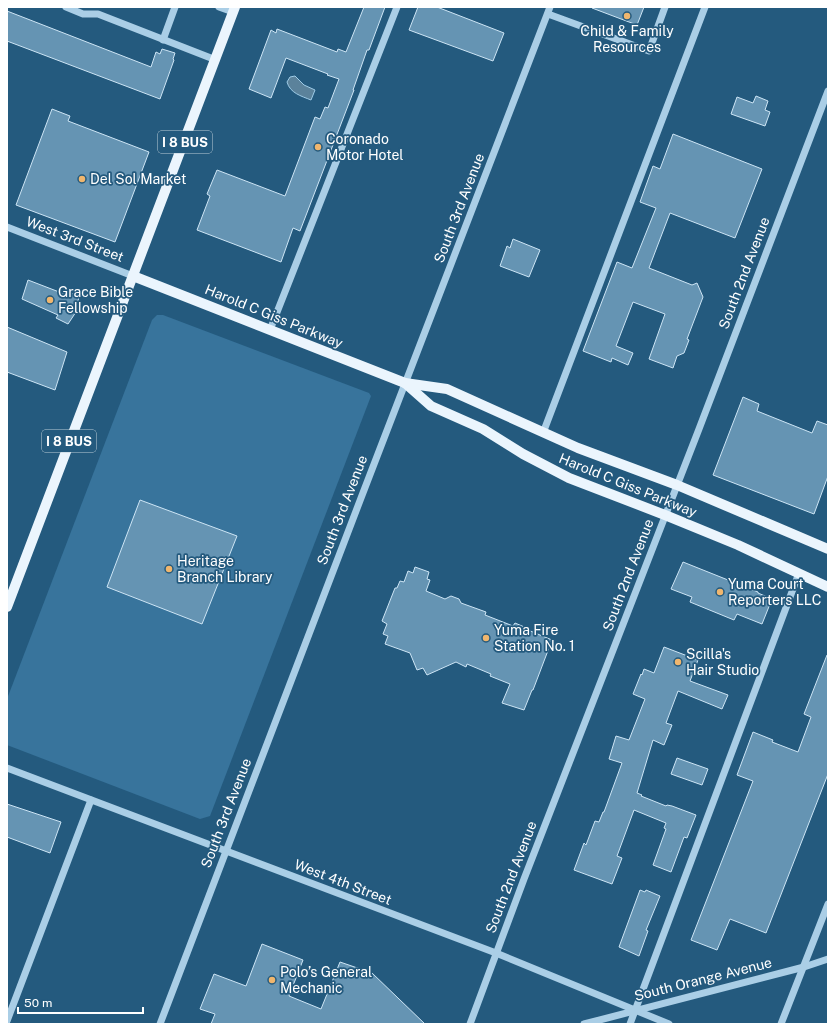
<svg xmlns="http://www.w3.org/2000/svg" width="835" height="1031" font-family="'Public Sans',sans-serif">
	<rect width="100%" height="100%" fill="#245a7e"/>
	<path fill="#38749c" d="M157,315h6l206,78 2,3 -161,420 -10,3 -193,-74v-46l145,-379z"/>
	<path fill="#5b829b" stroke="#9ecbe7" d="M295,76l9,9 11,5 -4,10c-10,-4 -21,-7 -24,-18l3,-5z"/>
	<g fill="#6594b3" stroke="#cde5f5">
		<path d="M364,7h21l-16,43h-2l-14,40h1l-54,141 -7,-3 -12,34 -84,-32 13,-34 -3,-2 10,-24 68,26 30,-79 5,2 5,-12 3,1 11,-29 -12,-4 1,-1 -42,-16 -15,40 -22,-9 22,-59 5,3 1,-4 60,23 1,-3 8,3z"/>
		<path d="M418,7h19l67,26 -11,28 -84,-31z"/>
		<path d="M592,7h52l-7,18 -45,-17z"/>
		<path d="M7,11l144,56 5,-15 4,2 2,-5 13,4 -2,6 1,1 -14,39 -153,-58z"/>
		<path d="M756,96l12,5 -3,9 5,2 -5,14 -34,-12 6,-17 16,6z"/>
		<path d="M52,109l18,7 -2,5 81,31 -34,90 -99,-37z"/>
		<path d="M673,134l89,35 -27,69 -65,-25 -21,55 43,17 5,-2 6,14 -16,42 2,1 -5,13 -7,3 -4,12 -24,-9 16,-45 -32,-12 -17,44 17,7 -5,12 -16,-7 -1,4 -28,-11 34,-89 15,6 24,-60 -16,-6 13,-36 7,3z"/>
		<path d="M513,239l27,11 -11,27 -29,-11 7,-20 3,2z"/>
		<path d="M28,280l39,15 1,-3 11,4 -3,16 -8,12 -12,-6 2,-3 -36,-16z"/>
		<path d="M7,327l60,25 -12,38 -48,-18z"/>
		<path d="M743,397l16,7 -2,7 55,22 5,-12 11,4v51l-14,38 -101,-39z"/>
		<path d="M140,500l97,36 -35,88 -95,-37z"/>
		<path d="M683,562l75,30v1l14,6 -10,25 -25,-10 -3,6 -44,-18 2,-5 -21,-8z"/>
		<path d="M415,567l14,5 -2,7 3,1 -4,11 19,8 6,-3 8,3 2,4 25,9 -1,3 28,11 2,-3 14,6 -1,1 24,10 -19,50h-1l-8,20 -22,-7 8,-19 -20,-8 1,-2 -24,-10 -1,3 -10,-5 -29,13 -4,-7 -6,2 -7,-17 -25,-9 3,-8 -5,-2 4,-10 -5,-3 13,-33h2l3,-7 4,1 4,-11 5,2z"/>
		<path d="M664,647l34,13 -8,21 38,14 -6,14 -44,-18 -12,32 6,2 -8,20 -11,-5 -16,53 5,2 -1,1 25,10 1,-1 5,1 24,9 -9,23 -3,-1 -13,35 -18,-7 13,-36 -2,-1 2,-5 -32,-13 -17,46 5,2 -10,26 -38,-14 10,-27 2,2 9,-24 4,1 4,-10h1l18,-49 -13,-4 7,-23 13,4 16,-41 -12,-5 8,-20 1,1 2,-6 10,4z"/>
		<path d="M827,655h1v119l-62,159 -36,-14 -13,31 -26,-10 62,-159 -16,-6 16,-43 20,8 -1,2 26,10 13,-35 -7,-3z"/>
		<path d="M677,758l31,11 -6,16 -31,-11z"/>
		<path d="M7,804l54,18 -11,31 -43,-16z"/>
		<path d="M640,890l5,2 1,-2 14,6 -14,34 2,1 -9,25 -20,-9z"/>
		<path d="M262,944l41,16 -14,36 32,13 19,-47 32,11 53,51h-214l4,-10 -15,-5 14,-35 32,12z"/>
	</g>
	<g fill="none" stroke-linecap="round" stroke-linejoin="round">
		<g stroke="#aacee6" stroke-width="7">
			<path d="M66,7l17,7h15l118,46"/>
			<path d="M219,7l14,5"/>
			<path d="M548,14l101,37 16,-44"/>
			<path d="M163,40l12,-33"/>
			<path d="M7,227l126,49"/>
			<path d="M270,330l127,-323"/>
			<path d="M543,433l162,-426"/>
			<path d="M7,768l489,185 173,71"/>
			<path d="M7,1021l84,-221"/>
			<path d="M160,1024l201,-526 189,-491"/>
			<path d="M470,1024l54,-145 175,-450 129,-338"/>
			<path d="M584,1024l220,-57 24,-8"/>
			<path d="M630,1024l169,-451"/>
			<path d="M781,1024l47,-120"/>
		</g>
		<g stroke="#ebf5fd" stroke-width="10">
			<path d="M133,276l272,107 42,6 131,59 99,37 151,64"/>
			<path d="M405,383l26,23 52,23 40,25 46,24 96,37 73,30 90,42"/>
			<path d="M7,607l228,-600"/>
		</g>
	</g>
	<g fill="#f0b66e" stroke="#245a7e" stroke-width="1.5">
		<circle cx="627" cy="16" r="4"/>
		<circle cx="318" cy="147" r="4"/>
		<circle cx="82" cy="179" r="4"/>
		<circle cx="50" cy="300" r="4"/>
		<circle cx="169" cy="569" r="4"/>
		<circle cx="720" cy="592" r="4"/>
		<circle cx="486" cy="638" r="4"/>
		<circle cx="678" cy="662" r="4"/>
		<circle cx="272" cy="980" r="4"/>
	</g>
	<g text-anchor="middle" stroke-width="3.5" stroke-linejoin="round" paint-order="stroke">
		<g fill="#245a7e" stroke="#bdced8" stroke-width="1">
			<rect x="158" y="131" width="54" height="22" rx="3"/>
			<rect x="42" y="430" width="54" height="22" rx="3"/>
		</g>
		<g font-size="13" font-weight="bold" fill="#fff">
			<text x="185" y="147">I 8 BUS</text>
			<text x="69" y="446">I 8 BUS</text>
		</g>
		<g font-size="14" fill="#fff" stroke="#245a7e" text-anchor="start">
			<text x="627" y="36" text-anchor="middle">Child &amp; Family<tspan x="627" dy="16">Resources</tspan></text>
			<text x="326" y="144">Coronado<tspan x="326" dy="16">Motor Hotel</tspan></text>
			<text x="90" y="184">Del Sol Market</text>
			<text x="58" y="297">Grace Bible<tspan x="58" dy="16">Fellowship</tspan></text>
			<text x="177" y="566">Heritage<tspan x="177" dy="16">Branch Library</tspan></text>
			<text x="728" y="589">Yuma Court<tspan x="728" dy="16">Reporters LLC</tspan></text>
			<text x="494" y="635">Yuma Fire<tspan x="494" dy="16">Station No. 1</tspan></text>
			<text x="686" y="659">Scilla's<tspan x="686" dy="16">Hair Studio</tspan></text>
			<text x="280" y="977">Polo’s General<tspan x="280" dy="16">Mechanic</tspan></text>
		</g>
		<g font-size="14" fill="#fff" stroke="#245a7e">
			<text transform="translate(459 208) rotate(-69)" y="5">South 3rd Avenue</text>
			<text transform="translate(75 239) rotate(21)" y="5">West 3rd Street</text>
			<text transform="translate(744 273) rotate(-69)" y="5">South 2nd Avenue</text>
			<text transform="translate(274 316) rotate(22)" y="5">Harold C Giss Parkway</text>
			<text transform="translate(628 485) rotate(22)" y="5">Harold C Giss Parkway</text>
			<text transform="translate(342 510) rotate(-69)" y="5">South 3rd Avenue</text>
			<text transform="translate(628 575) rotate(-69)" y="5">South 2nd Avenue</text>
			<text transform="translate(226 813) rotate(-69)" y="5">South 3rd Avenue</text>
			<text transform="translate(511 877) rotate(-69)" y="5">South 2nd Avenue</text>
			<text transform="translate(343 882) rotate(21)" y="5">West 4th Street</text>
			<text transform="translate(703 979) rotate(-14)" y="5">South Orange Avenue</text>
		</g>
	</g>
	<rect width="835" height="1031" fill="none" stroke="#ffffff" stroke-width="16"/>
	<path d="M18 1007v6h125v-6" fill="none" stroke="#ffffff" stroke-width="2"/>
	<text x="24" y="1007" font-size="12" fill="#ffffff" stroke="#245a7e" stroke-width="3" paint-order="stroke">50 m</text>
</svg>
